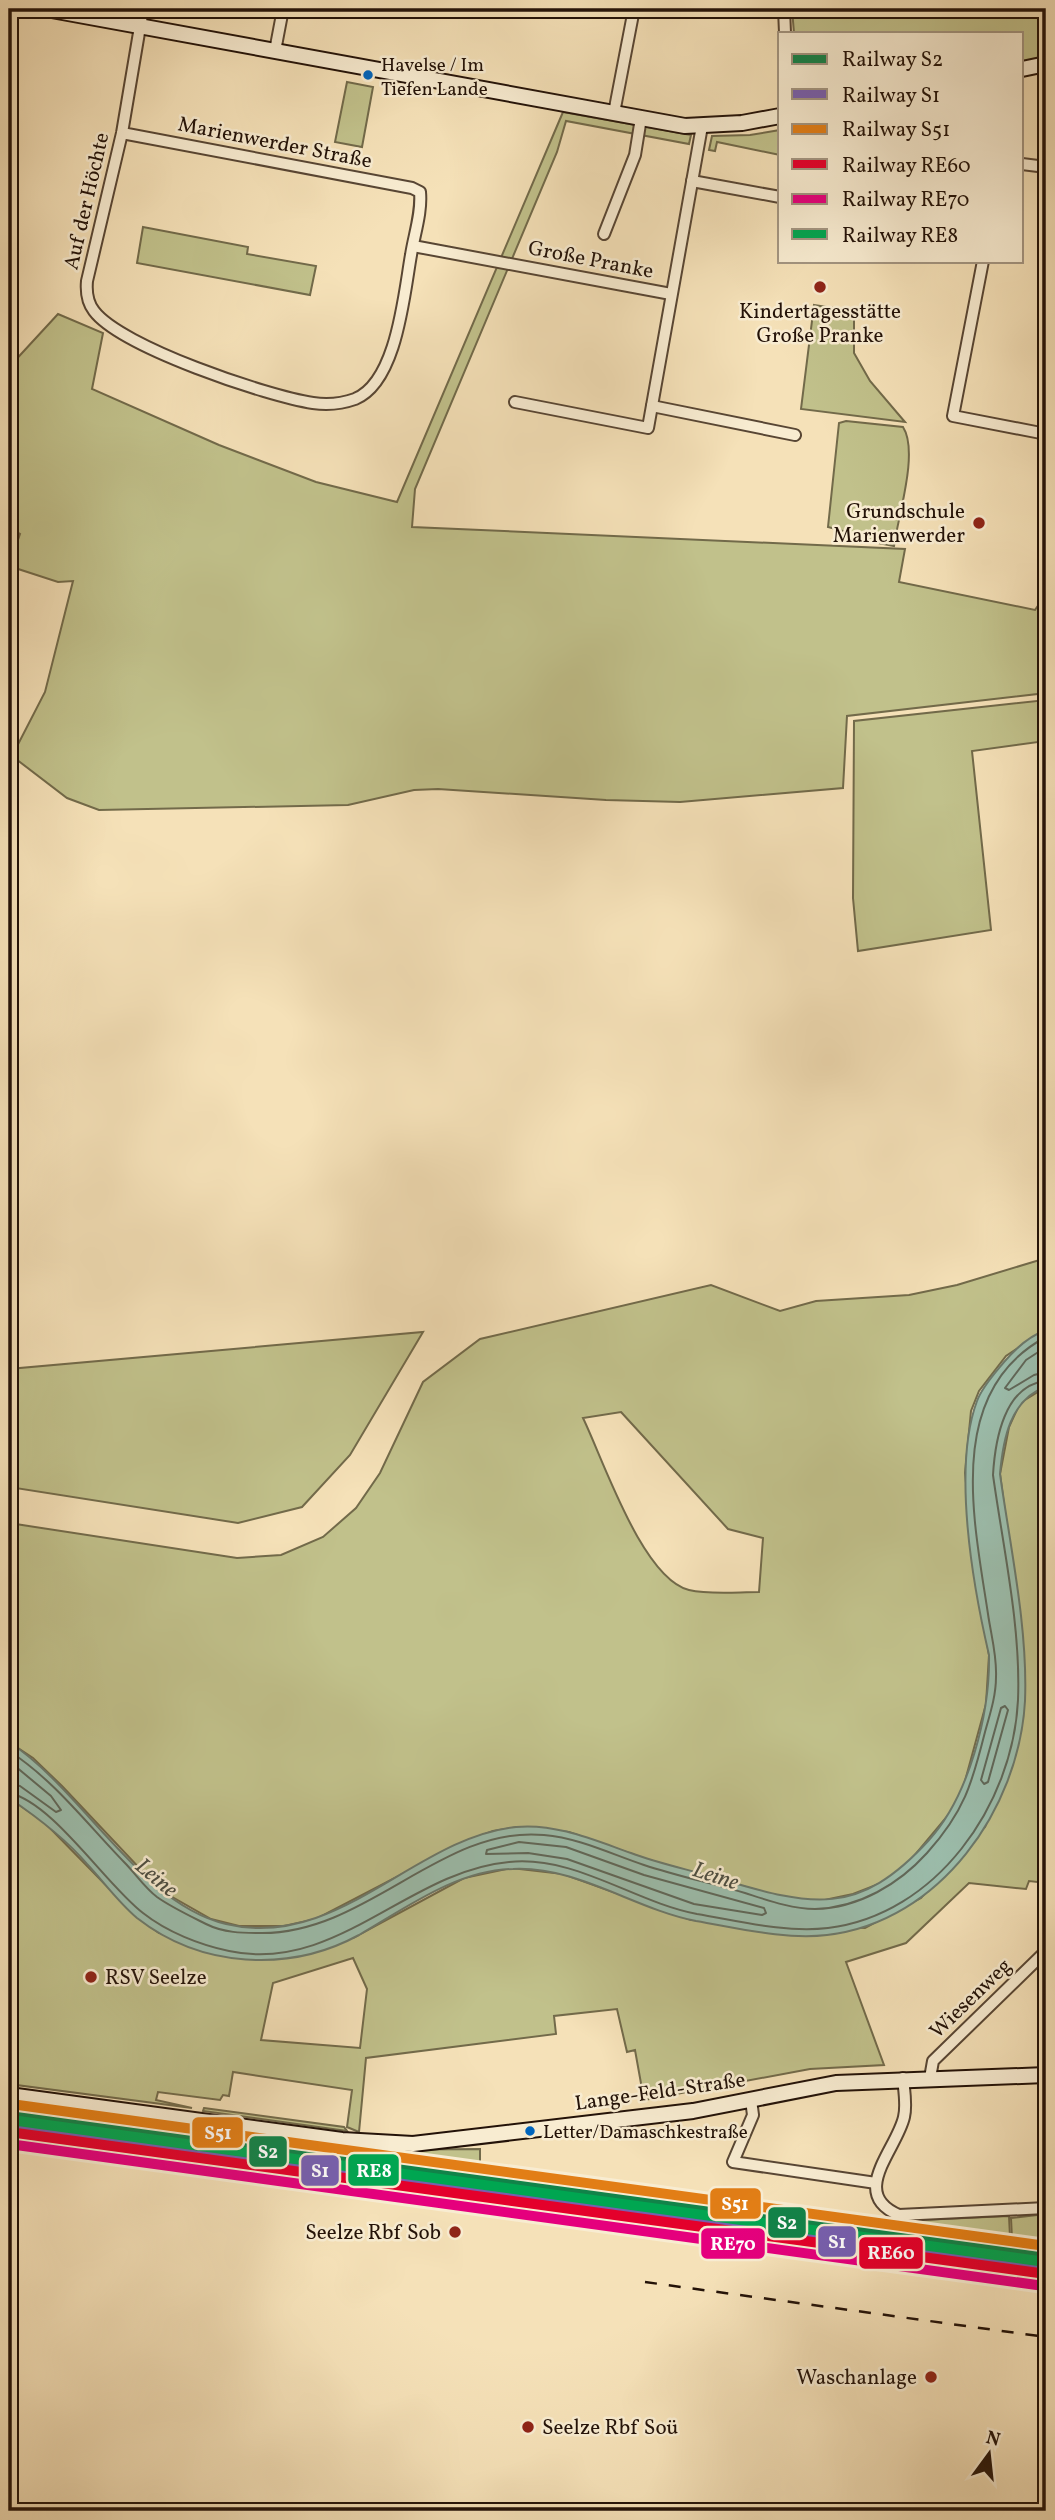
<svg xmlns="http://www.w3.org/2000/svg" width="1055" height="2520" font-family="Vollkorn,serif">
	<rect width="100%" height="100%" fill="#f5e1b8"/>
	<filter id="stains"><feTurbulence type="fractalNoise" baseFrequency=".00286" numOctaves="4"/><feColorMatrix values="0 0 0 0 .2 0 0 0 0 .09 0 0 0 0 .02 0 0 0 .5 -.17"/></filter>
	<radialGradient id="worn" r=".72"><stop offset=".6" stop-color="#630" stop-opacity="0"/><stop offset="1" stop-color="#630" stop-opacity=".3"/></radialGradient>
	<g fill="#c1c18b" stroke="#726a4a" stroke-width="2" fill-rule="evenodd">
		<path d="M792,9h254v51l-24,5v-32h-228z"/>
		<path d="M347,82l26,5 -11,60 -27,-5z"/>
		<path d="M563,112l128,23 -2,9 -123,-23 -9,31 -142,337 -3,38 493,22 -6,33 136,28 11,-16v99l-199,23 -4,72 -163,14 -74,-2 -168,-11 -24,1 -66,15 -249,5 -32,-12 -55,-42 33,-64 28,-111 -15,1 -49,-16 11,-32 -11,-7 2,-162 47,-51 45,19 -11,56 127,56 97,37 81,20z"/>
		<path d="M780,130v25l-63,-13 -2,9 -6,-1 3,-14 38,-1z"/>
		<path d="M143,227l105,20 -1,7 69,12 -6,29 -173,-32z"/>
		<path d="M814,305l40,6v42l16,28 35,41 -104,-13z"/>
		<path d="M846,421l57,6c16,25 -5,89 -9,119l-32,-6v-4l-34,-9 11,-104z"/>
		<path d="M1046,700v41l-74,10 19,179 -133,21 -5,-53 1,-177z"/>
		<path d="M1046,1258v71l-40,27 -27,35 -8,20 -6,62 9,91 15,91 -3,49 -24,88 -12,21 -41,49 -25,20 -31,12 -38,8 -37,-6 -129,-36 -80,-28 -51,-5 -25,4 -27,10 -150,78 -32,7h-45l-28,-7 -51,-29 -98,-104 -29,-28 -24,-16v-219l228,35 44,-3 42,-18 33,-29 24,-35 43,-91 57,-43 231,-54 69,26 36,-10 93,-6 48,-10zM621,1412l107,117 35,9 -4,54c-22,0 -49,3 -70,-2 -47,-12 -86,-131 -106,-172z"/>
		<path d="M423,1332l-73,123 -48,52 -64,16 -229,-36v-118z"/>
		<path d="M1046,1387v496l-17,-2 -3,8 -57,-6 -63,60 -60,19 38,103 -74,4 -166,31 -9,-50 -8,2 -10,-43 -63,7 2,18 -190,24 -7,74 -12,-5 5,-37 -119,-18 -4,24 -6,-1 -3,5 -62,-8 -2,8 36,8 -183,-24v-286l35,24 93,95 22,16 194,5 111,-60 47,-10 52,6 128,46 174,8 56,-30 64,-71 26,-60 11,-45 1,-73 -23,-175 9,-47 11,-24zM353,1958l14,31 -7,59 -99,-8 12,-57z"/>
		<path d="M204,2108l140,19 3,4 -144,-20z"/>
		<path d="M480,2149v18l-125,-17z"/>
		<path d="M1046,2214l-1,30 -33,-5 -1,-21z"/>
		<path d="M1009,2216l1,21 -91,-11 1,-6z"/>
	</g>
	<path fill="#9cbead" stroke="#6c796b" stroke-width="2" d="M1046,1330v57c-36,12 -43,53 -46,87 10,72 28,154 25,227 -6,108 -85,221 -198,234 -42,5 -89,-7 -131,-14 -62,-12 -118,-55 -183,-52 -56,1 -107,39 -154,66 -70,38 -158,33 -222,-17 -19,-16 -33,-36 -50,-54 -22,-26 -50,-47 -78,-66v-56c75,49 130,161 217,182 112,27 189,-87 290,-97 39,-4 78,13 115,26 29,11 60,17 89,26 92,27 138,39 209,-39 40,-44 61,-126 60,-185 -16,-69 -37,-187 -12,-254 5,-14 18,-28 27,-39 12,-14 25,-26 42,-32z"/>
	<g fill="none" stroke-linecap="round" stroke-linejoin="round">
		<g stroke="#60685a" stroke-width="2">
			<path d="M1046,1347l-20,13 -21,28 4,2 25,-15 12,-3"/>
			<path d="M1005,1706l3,4 -20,72 -4,2 -3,-4 20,-72z"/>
			<path d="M9,1751c45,29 78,73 115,111 11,11 21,26 33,35 14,10 33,19 49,27 18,9 36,9 55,9 106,1 181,-108 283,-98 35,3 67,19 100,30 33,11 67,18 101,28 22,7 47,16 70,16 44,-1 84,-25 112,-56 37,-41 45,-69 58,-121 5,-18 11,-36 11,-55 1,-22 -5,-42 -8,-63 -14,-93 -44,-223 58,-277"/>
			<path d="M9,1761l42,35 10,14 -5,2 -36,-26 -11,-2"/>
			<path d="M9,1793c44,9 97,92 134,120 24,19 57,32 86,38 107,23 179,-80 280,-89 66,-7 125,40 188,52 42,7 88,19 131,14 108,-13 185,-123 190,-228 3,-73 -15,-153 -25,-225 2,-34 11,-90 53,-94"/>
			<path d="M519,1842l47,5 78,28 120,33 2,5 -4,2 -68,-11 -127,-45 -39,-6 -42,1 1,-4z"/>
		</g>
		<g stroke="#584634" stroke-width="14">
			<g id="street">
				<path d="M784,9l1,24"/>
				<path d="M510,11l2,-2"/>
				<path d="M275,51l8,-42"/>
				<path d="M614,113l20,-104"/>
				<path d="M122,133l290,55 8,4c2,21 -6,43 -9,63 -7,39 -14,127 -56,144 -14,5 -28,6 -42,4 -46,-7 -192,-56 -219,-92 -7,-9 -8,-19 -7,-30l35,-148 21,-124"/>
				<path d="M1022,164l24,3"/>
				<path d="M692,181l88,16"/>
				<path d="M604,234l31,-79 6,-37"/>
				<path d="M413,246l258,48"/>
				<path d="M983,261l-30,155 93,18"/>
				<path d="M515,402l133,26 54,-302"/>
				<path d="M652,406l143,29"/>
				<path d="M903,2078c1,12 4,27 1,39 -7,32 -56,77 -5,98l147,-7"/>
				<path d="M930,2078l3,-17 113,-110"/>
				<path d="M751,2100l2,15 -20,47 143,21"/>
			</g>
		</g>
		<g stroke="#231208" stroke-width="18">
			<g id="secondary">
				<path d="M46,9l639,117 57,-3 38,-7"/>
				<path d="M1022,69l24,-5"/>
				<path d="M9,2095l333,45 71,4 280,-33 143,-28 210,-8"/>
			</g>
		</g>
		<use href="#street" stroke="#f8ecd1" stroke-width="10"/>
		<use href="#secondary" stroke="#f8ecd1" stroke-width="14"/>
		<g stroke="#231208" stroke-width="2.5" stroke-dasharray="12 12" stroke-linecap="butt">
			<path d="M9,2139l1037,145"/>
			<path d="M645,2282l401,55"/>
		</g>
		<g stroke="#f8ecd1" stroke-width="16">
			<path id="rail-1" d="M9,2116l1037,142"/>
		</g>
		<g stroke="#f8ecd1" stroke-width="16">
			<path id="rail-2" d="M9,2128l1035,142"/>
		</g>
		<g stroke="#f8ecd1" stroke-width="16">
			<path id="rail-3" d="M11,2104l1035,142"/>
		</g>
		<g stroke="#f8ecd1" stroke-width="16">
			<path id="rail-4" d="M9,2132l1037,142"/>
		</g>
		<g stroke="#f8ecd1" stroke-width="16">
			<path id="rail-5" d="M9,2144l1035,142"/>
		</g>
		<g stroke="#f8ecd1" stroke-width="16">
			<path id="rail-6" d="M11,2120l1035,142"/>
		</g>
		<use href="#rail-1" stroke="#118349" stroke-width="10"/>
		<use href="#rail-2" stroke="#7760b0" stroke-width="10"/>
		<use href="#rail-3" stroke="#e27e16" stroke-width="10"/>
		<use href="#rail-4" stroke="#e4002b" stroke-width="10"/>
		<use href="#rail-5" stroke="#e5007d" stroke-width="10"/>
		<use href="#rail-6" stroke="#00a651" stroke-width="10"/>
	</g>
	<g fill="#0065bd" stroke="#f8ecd1" stroke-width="2.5">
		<circle cx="368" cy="75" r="6"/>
		<circle cx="530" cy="2131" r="6"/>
	</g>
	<g fill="#8f2418" stroke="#f8ecd1" stroke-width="2.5">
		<circle cx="820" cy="287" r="7"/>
		<circle cx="979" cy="523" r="7"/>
		<circle cx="91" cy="1977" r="7"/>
		<circle cx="455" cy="2232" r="7"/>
		<circle cx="931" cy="2377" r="7"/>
		<circle cx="528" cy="2427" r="7"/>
	</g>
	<g text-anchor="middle" stroke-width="5" stroke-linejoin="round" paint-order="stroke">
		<g font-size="19" fill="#231208" stroke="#f8ecd1" text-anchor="start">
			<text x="381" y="71">Havelse / Im<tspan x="381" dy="24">Tiefen Lande</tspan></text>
			<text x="543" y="2138">Letter/Damaschkestraße</text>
		</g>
		<g font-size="21" fill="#231208" stroke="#f8ecd1">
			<text transform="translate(275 142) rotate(11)" y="7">Marienwerder Straße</text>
			<text transform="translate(86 201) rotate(-77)" y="7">Auf der Höchte</text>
			<text transform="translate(591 259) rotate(11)" y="7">Große Pranke</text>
			<text transform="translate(970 1998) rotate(-44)" y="7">Wiesenweg</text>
			<text transform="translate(660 2091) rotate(-8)" y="7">Lange-Feld-Straße</text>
		</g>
		<g font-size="21" fill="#231208" stroke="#f8ecd1" text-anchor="end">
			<text x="820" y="318" text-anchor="middle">Kindertagesstätte<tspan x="820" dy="24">Große Pranke</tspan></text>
			<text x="965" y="518">Grundschule<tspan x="965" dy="24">Marienwerder</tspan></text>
			<text x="105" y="1984" text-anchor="start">RSV Seelze</text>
			<text x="441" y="2239">Seelze Rbf Sob</text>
			<text x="917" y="2384">Waschanlage</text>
			<text x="542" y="2434" text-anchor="start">Seelze Rbf Soü</text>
		</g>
		<g font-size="23" font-style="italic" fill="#4d4e42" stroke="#f8ecd1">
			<text transform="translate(716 1875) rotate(18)" y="8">Leine</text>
			<text transform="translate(157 1877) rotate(40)" y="8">Leine</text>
		</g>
	</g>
	<g stroke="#f8ecd1" stroke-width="2.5">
		<rect x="191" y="2116" width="53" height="33" rx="7" fill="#e27e16"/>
		<rect x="248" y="2135" width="40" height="33" rx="7" fill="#118349"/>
		<rect x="347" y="2153" width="53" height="34" rx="7" fill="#00a651"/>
		<rect x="300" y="2154" width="40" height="33" rx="7" fill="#7760b0"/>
		<rect x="709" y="2187" width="53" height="33" rx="7" fill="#e27e16"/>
		<rect x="767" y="2206" width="40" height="33" rx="7" fill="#118349"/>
		<rect x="817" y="2225" width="40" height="33" rx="7" fill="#7760b0"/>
		<rect x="700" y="2227" width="66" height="33" rx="7" fill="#e5007d"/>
		<rect x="858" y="2236" width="66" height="34" rx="7" fill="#e4002b"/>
	</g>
	<g font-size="19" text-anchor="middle" font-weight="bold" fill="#fff">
		<text x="218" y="2139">S51</text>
		<text x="268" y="2158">S2</text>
		<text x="374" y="2177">RE8</text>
		<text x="320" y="2177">S1</text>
		<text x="735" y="2210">S51</text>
		<text x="787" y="2229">S2</text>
		<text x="837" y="2248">S1</text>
		<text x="733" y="2250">RE70</text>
		<text x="891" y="2259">RE60</text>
	</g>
	<rect width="1055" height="2520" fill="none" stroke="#f5e1b8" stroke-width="35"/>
	<rect x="10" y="10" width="1034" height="2499" fill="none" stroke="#231208" stroke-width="3.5"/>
	<rect x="18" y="18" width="1020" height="2485" fill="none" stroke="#231208" stroke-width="2"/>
	<rect x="778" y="32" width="245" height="231" fill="#f8ecd1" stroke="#a39581" stroke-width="2"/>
	<rect x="792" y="54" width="35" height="10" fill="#118349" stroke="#a39581" stroke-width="2"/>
	<text x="842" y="66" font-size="21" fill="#231208">Railway S2</text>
	<rect x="792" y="89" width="35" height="10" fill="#7760b0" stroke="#a39581" stroke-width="2"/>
	<text x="842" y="102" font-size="21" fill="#231208">Railway S1</text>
	<rect x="792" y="124" width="35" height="10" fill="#e27e16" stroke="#a39581" stroke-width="2"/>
	<text x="842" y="136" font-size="21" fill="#231208">Railway S51</text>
	<rect x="792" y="159" width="35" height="10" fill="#e4002b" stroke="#a39581" stroke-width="2"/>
	<text x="842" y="172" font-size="21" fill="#231208">Railway RE60</text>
	<rect x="792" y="194" width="35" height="10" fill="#e5007d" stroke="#a39581" stroke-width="2"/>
	<text x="842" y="206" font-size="21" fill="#231208">Railway RE70</text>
	<rect x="792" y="229" width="35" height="10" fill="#00a651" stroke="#a39581" stroke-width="2"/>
	<text x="842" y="242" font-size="21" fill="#231208">Railway RE8</text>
	<g transform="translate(989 2454) rotate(15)" stroke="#f8ecd1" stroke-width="5" paint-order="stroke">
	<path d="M0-5L12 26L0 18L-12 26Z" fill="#231208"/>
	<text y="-10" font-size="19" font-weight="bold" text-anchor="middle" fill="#231208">N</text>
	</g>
	<rect width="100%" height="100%" filter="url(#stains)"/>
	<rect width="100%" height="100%" fill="url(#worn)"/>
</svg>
